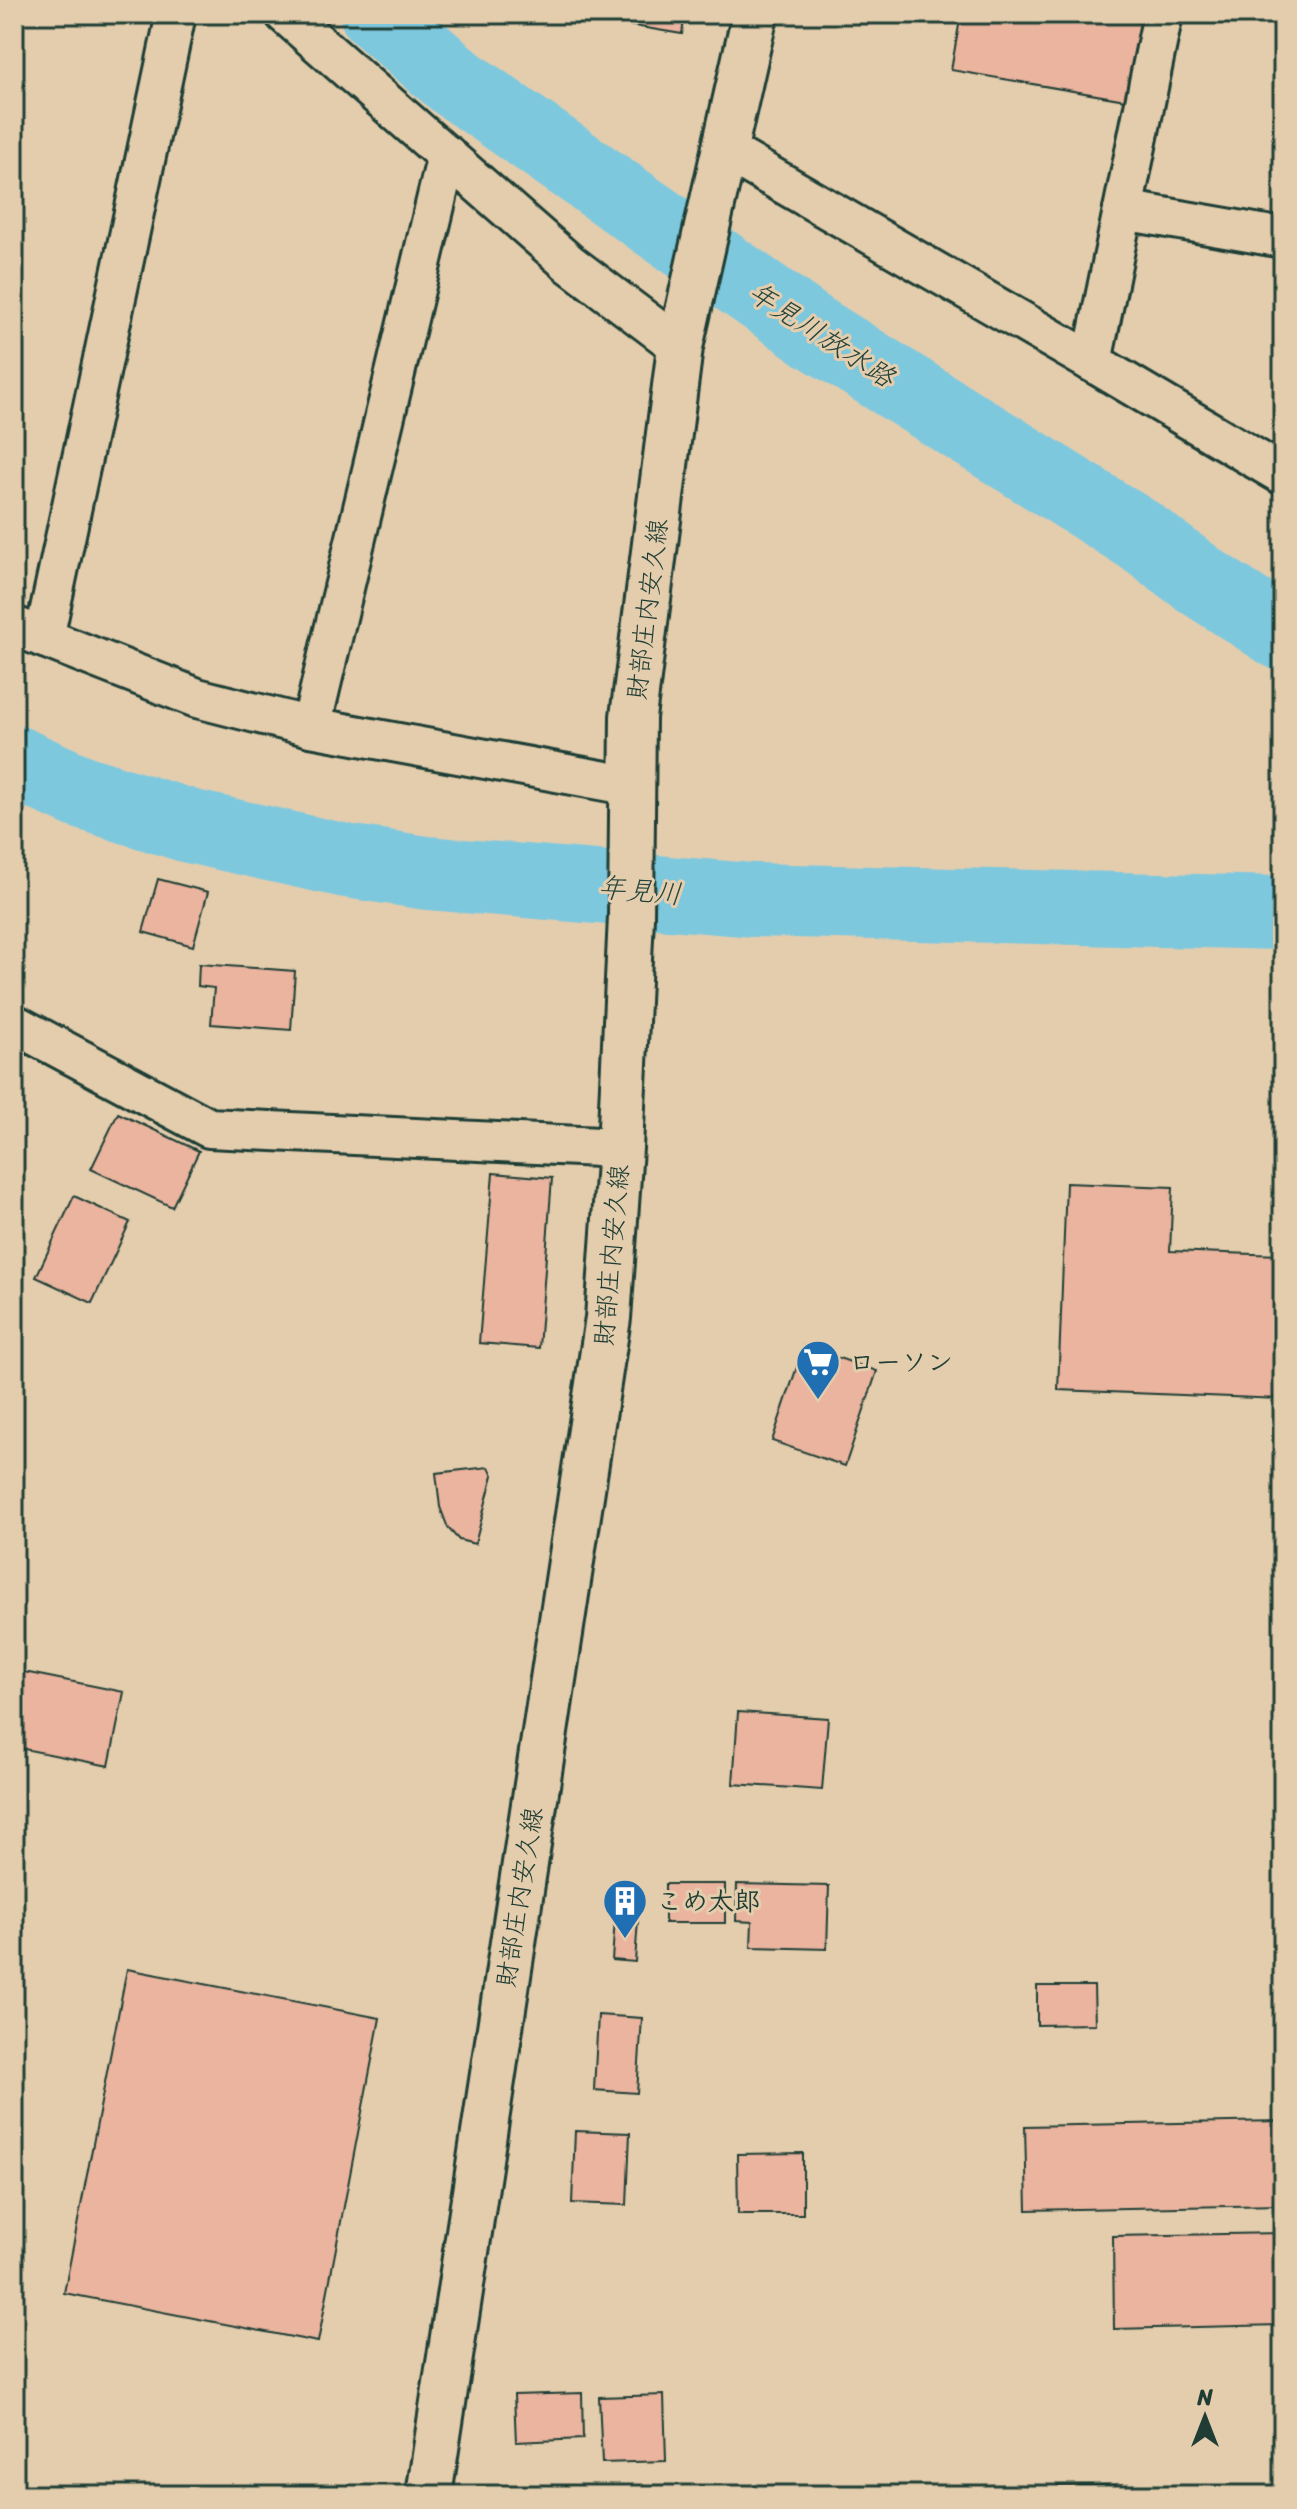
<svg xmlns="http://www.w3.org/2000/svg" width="1297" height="2509" font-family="Sriracha,'Klee One',sans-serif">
	<rect width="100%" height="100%" fill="#e4cdad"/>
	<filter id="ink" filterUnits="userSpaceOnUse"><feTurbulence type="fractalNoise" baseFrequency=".0125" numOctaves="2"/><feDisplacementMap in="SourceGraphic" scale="16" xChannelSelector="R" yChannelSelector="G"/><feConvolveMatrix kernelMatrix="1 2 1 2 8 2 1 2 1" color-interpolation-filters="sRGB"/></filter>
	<g filter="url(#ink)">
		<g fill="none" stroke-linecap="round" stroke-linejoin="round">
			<g stroke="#7ec8de" stroke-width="74">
				<path d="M377,14l80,69 357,249 325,203 62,46 82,53"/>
				<path d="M14,762l67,30 108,34 157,35 81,12 326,27 530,13"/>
			</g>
		</g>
		<g fill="#eab49e" stroke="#1f3d34" stroke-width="2">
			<path d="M611,14h74l-3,20 -72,-12z"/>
			<path d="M961,14h132l63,11 -13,78 -192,-33z"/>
			<path d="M158,879l50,13 -15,54 -50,-14z"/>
			<path d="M199,964l96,7 -4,59 -80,-6 3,-36 -16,-2z"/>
			<path d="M118,1113l81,38 -27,56 -81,-38z"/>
			<path d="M493,1173l59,5 -13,170 -60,-5z"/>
			<path d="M1066,1183l107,4 -3,64 113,4v144l-225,-9z"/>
			<path d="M74,1196l56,26 -38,81 -56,-26z"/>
			<path d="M804,1346l73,25 -32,95 -73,-25z"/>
			<path d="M489,1467l4,8 -18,69 -16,-4 -11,-12 -8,-21 -4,-34z"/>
			<path d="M14,1670l110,22 -15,74 -95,-19z"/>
			<path d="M738,1712l90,6 -6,72 -89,-6z"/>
			<path d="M635,1884l1,17 -27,1v-16z"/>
			<rect x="665" y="1884" width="60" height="39"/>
			<path d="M737,1884l92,2 -2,63 -76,-2 1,-25 -16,-1z"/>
			<path d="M616,1905l23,1 -4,56 -23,-2z"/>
			<path d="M127,1969l253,49 -62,324 -254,-49z"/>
			<path d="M1037,1986h57l1,38 -58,1z"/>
			<path d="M598,2015l44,3 -5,75 -43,-3z"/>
			<path d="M1283,2121v84l-256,5 -2,-84z"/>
			<path d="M575,2131l55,2 -3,72 -55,-2z"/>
			<path d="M803,2153v61h-65l-1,-60z"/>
			<path d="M1283,2233v92l-169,4 -1,-93z"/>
			<path d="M582,2393l1,46 -67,3 -2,-47z"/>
			<path d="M664,2395l2,66 -64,2 -3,-66z"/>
			<path d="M1146,2484v11h-87l-1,-9z"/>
		</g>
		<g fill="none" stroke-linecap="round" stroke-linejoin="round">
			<g stroke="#1f3d34" stroke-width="44">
				<g id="minor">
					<path d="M285,14l285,250 110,83"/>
					<path d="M725,150l367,212 71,-348"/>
					<path d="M1123,210l160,28"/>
					<path d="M1092,362l191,113"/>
					<path d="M14,626l183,72 114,29 322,59"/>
					<path d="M44,638l132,-624"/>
					<path d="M311,727l136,-572"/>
					<path d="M14,1024l195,104 411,20"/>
				</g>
			</g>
			<g stroke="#1f3d34" stroke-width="50">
				<path id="secondary" d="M429,2495l179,-1177 12,-170 11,-231 2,-200 47,-370 75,-333"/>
			</g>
			<use href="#minor" stroke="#e4cdad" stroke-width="38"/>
			<use href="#secondary" stroke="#e4cdad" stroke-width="44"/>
		</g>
	</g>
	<defs>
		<g id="supermarket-pin" transform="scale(2.3)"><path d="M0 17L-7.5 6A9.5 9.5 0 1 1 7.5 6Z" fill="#1f6fb2" stroke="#e4cdad"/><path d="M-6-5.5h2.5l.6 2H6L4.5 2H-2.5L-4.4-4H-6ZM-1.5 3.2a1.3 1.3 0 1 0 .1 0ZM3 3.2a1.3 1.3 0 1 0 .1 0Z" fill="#fff"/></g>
		<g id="building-pin" transform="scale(2.3)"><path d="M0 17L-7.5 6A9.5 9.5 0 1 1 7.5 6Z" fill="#1f6fb2" stroke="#e4cdad"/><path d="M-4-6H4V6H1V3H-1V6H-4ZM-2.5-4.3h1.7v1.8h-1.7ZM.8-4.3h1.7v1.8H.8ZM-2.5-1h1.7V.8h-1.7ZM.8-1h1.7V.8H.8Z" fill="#fff"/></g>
	</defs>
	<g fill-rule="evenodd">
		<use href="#supermarket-pin" x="818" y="1362"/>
		<use href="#building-pin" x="625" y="1901"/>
	</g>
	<g text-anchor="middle" stroke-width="6" stroke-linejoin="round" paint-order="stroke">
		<g font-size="26" fill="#1f3d34" stroke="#e4cdad">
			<text transform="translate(647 609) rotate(-83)" y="9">財部庄内安久線</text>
			<text transform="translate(611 1255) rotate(-85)" y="9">財部庄内安久線</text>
			<text transform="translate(519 1897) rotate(-81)" y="9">財部庄内安久線</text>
		</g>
		<g font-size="26" font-weight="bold" fill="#1f3d34" stroke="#e4cdad" text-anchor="start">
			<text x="849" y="1371">ローソン</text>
			<text x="656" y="1910">こめ太郎</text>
		</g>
		<g font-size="28" font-style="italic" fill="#24443c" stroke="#e4cdad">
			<text transform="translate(822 334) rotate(33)" y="10">年見川放水路</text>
			<text transform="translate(640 890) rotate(5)" y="10">年見川</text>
		</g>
	</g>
	<rect width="1297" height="2509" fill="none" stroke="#e4cdad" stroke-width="48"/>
	<rect x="24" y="24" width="1249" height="2461" fill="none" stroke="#1f3d34" stroke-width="3" filter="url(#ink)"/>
	<g transform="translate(1205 2417)" stroke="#e4cdad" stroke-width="6" paint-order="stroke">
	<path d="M0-6L14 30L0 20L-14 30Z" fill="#1f3d34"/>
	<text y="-12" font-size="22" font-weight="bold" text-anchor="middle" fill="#1f3d34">N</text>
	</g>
</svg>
